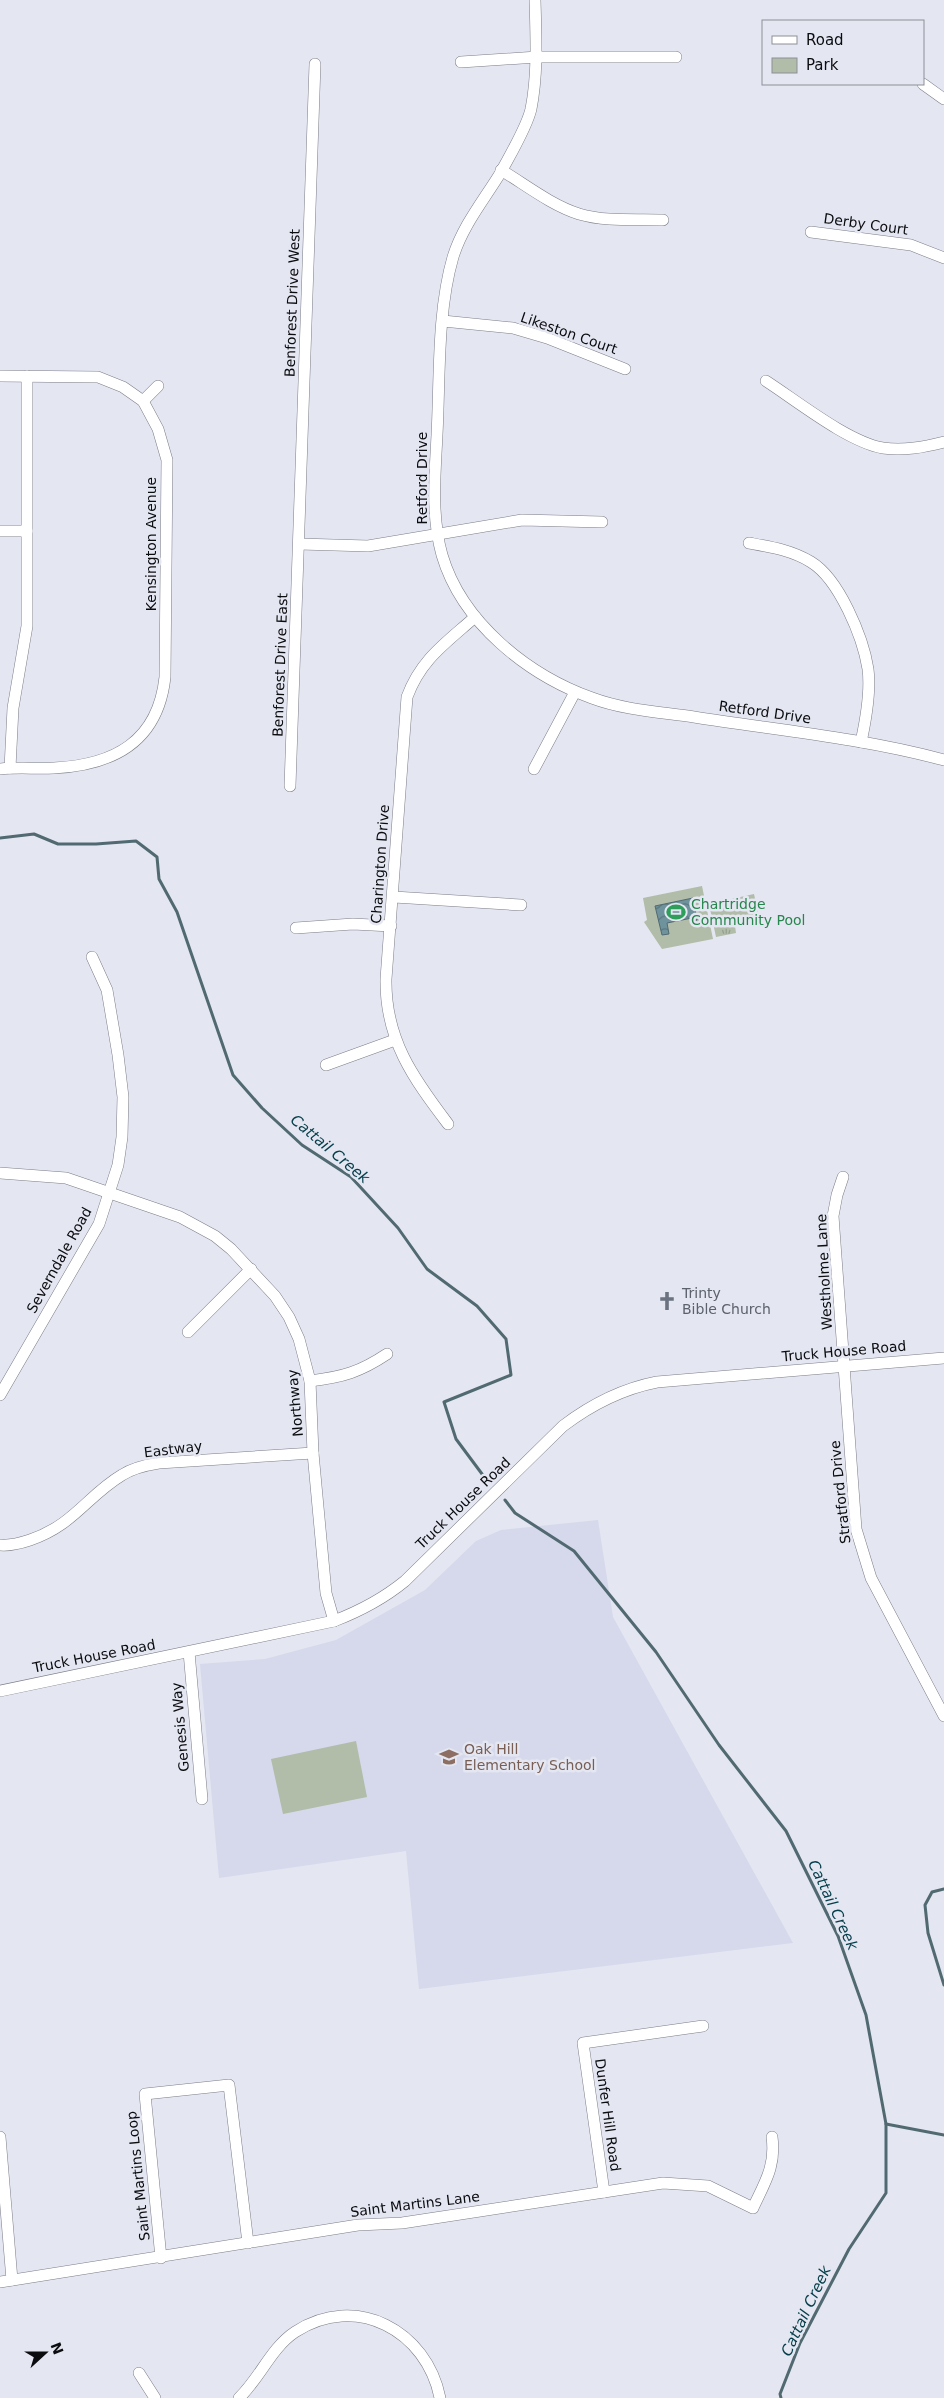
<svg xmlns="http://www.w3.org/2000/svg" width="944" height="2398" font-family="'DejaVu Sans',sans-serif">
	<defs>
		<pattern id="park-tufts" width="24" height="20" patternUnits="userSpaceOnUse" patternTransform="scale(1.25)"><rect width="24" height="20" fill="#b1bca9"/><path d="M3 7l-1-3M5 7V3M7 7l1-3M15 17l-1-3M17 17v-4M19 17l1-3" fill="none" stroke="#97a090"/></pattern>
		<pattern id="water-waves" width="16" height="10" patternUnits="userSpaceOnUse" patternTransform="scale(1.25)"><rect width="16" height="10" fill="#6f939d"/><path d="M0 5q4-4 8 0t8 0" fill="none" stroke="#59767e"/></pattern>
	</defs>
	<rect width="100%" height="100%" fill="#e4e6f1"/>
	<path fill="#d5d9eb" d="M598,1520l15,97 180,326 -374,46 -13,-138 -187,27 -19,-214 65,-5 71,-19 89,-50 51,-49 25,-11z"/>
	<g fill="#b1bca9">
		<path d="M702,886l11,53 -51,10 -18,-27 3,-2 -4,-22z"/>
		<path d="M356,1741l11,56 -84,17 -12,-55z"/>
	</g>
	<path fill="url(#park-tufts)" d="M754,894l6,27 -25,5 1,7 -20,4 -7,-33z"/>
	<path fill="url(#water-waves)" stroke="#516a72" d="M693,898l4,22 -4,1 -1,-3 -25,5 2,11 -7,1 -7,-29z"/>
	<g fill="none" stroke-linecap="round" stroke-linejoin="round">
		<g stroke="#516a72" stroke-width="3">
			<path d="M0,838l34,-4 24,10h38l40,-3 21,16 2,22 18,33 56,163 29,33 40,37 49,32 47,51 29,41 50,37 29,33 5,36 -67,27 12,37 32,43"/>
			<path d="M505,1500l10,13 59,38 82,101 63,93 67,86 52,105 28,79 20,109v69l-37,56 -49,94 -20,51 1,4"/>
			<path d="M944,1889l-12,3 -7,13 3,28 16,52"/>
			<path d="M886,2124l58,11"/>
		</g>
		<g stroke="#7b7d87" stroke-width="12">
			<g id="street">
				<path d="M535,0c1,37 3,73 -4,109 -4,18 -21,46 -30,63 -17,28 -38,53 -48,85 -16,55 -13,121 -16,178 -2,40 -6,81 5,120 20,68 86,120 150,143 32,12 68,14 102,19 83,13 168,21 250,43"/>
				<path d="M461,62l76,-5h139"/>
				<path d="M923,84l21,15"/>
				<path d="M501,170c25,15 50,35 78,44 27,8 56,5 84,6"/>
				<path d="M811,232l100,13 33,13"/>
				<path d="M443,321l70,7 34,10 78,31"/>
				<path d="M0,376l98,1 25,10 20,14 15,28 9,31 -2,217c-7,65 -51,88 -111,91 -18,1 -36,-1 -54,1"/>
				<path d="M766,381c31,20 82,61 117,67 21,3 41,-1 61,-6"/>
				<path d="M143,401l15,-15"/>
				<path d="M0,531h27"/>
				<path d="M749,543c22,4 42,7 62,19 28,17 52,75 57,107 3,23 -2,50 -7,73"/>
				<path d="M300,544l68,2 154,-26 80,2"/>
				<path d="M10,768l3,-60 14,-82v-250"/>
				<path d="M534,769l41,-77"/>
				<path d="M290,786l25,-722"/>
				<path d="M394,897l127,8"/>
				<path d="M296,928l57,-4 38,2"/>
				<path d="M326,1065l69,-25"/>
				<path d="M448,1124c-35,-46 -63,-85 -62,-145l21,-282c14,-38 39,-54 68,-80"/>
				<path d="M0,1173l66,5 114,39 35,19 16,13 44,47 14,21 10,22 11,42 3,72 13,140 8,28"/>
				<path d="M843,1177l-6,18 -4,21 23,313 15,49 73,138"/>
				<path d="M188,1332l63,-63"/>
				<path d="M310,1381c33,-4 50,-9 77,-27"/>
				<path d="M0,1395l99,-171 19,-59 4,-28 1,-40 -5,-42 -11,-65 -15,-33"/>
				<path d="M0,1545c10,1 21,-2 30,-5 44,-15 57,-44 92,-65 11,-7 24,-10 37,-12l154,-10"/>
				<path d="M189,1652l13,147"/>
				<path d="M0,1691l334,-70c26,-10 49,-22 71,-40l158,-155c29,-22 58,-37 94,-44l287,-24"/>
				<path d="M0,2137l12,143"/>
				<path d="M604,2192l-21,-149 120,-17"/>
				<path d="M161,2258l-16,-164 84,-9 19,158"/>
				<path d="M0,2282l358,-57 44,-2 261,-40 45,3 45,22c12,-26 23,-42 19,-71"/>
				<path d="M139,2373l16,25"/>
				<path d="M239,2398c21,-20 32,-50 56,-66 61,-40 132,-1 145,66"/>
			</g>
		</g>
		<use href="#street" stroke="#fff" stroke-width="11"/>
	</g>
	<defs>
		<g id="stadium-bare" transform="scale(1.5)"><path d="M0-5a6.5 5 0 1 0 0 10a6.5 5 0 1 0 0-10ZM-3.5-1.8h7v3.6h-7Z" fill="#2e9e5b" stroke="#e4e6f1" stroke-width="2.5" paint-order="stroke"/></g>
		<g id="church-bare" transform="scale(1.5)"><path d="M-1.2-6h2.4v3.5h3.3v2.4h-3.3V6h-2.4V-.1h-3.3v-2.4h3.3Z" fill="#6b7280" stroke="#e4e6f1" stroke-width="2.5" paint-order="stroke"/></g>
		<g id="school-bare" transform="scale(1.5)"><path d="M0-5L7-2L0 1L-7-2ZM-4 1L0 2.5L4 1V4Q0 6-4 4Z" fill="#8d6e63" stroke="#e4e6f1" stroke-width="2.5" paint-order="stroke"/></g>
	</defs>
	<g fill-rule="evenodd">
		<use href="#stadium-bare" x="676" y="912"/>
		<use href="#church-bare" x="667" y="1301"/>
		<use href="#school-bare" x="449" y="1757"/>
	</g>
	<g text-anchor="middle" stroke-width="5" stroke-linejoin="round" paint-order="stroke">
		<g font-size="14" fill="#0b0c0f" stroke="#e4e6f1">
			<text transform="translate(866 224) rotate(8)" y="5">Derby Court</text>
			<text transform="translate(292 303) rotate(-88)" y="5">Benforest Drive West</text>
			<text transform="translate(569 333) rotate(19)" y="5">Likeston Court</text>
			<text transform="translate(422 478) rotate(-90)" y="5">Retford Drive</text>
			<text transform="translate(151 544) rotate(-90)" y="5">Kensington Avenue</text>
			<text transform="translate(280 665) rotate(-88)" y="5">Benforest Drive East</text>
			<text transform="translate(765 712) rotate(8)" y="5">Retford Drive</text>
			<text transform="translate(380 864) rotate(-86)" y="5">Charington Drive</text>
			<text transform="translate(59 1260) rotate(-61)" y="5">Severndale Road</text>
			<text transform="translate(824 1272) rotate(-93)" y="5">Westholme Lane</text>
			<text transform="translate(844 1351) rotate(-5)" y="5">Truck House Road</text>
			<text transform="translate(295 1403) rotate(-95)" y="5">Northway</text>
			<text transform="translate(173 1449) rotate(-7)" y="5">Eastway</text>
			<text transform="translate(840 1492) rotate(-96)" y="5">Stratford Drive</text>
			<text transform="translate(463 1503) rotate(-44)" y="5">Truck House Road</text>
			<text transform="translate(94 1656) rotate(-11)" y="5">Truck House Road</text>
			<text transform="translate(180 1727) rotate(-95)" y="5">Genesis Way</text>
			<text transform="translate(608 2115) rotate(82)" y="5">Dunfer Hill Road</text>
			<text transform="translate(138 2176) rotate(-96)" y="5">Saint Martins Loop</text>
			<text transform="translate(415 2204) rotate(-7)" y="5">Saint Martins Lane</text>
		</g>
		<g font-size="14" fill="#27864d" stroke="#e4e6f1" text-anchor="start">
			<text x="691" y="909">Chartridge<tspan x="691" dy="16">Community Pool</tspan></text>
		</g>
		<g font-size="14" fill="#5b616d" stroke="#e4e6f1" text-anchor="start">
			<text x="682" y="1298">Trinty<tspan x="682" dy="16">Bible Church</tspan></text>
		</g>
		<g font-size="14" fill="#785e54" stroke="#e4e6f1" text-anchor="start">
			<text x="464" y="1754">Oak Hill<tspan x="464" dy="16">Elementary School</tspan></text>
		</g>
		<g font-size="15" font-style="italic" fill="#033e4a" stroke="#e4e6f1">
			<text transform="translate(330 1149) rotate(40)" y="5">Cattail Creek</text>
			<text transform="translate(833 1905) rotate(65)" y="5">Cattail Creek</text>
			<text transform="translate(806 2311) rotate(-65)" y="5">Cattail Creek</text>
		</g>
	</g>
	<rect x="762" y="20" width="162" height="65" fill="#e4e6f1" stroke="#8d8f97"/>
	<rect x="772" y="36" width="25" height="8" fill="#ffffff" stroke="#8d8f97"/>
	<text x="806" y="45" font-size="15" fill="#0b0c0f">Road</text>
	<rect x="772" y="58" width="25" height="15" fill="#b1bca9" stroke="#8d8f97"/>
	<text x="806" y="70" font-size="15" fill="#0b0c0f">Park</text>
	<g transform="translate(45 2353) rotate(69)" stroke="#e4e6f1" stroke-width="4" paint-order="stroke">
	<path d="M0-4L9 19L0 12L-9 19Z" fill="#0b0c0f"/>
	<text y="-8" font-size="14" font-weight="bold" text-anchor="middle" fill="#0b0c0f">N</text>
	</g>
</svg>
